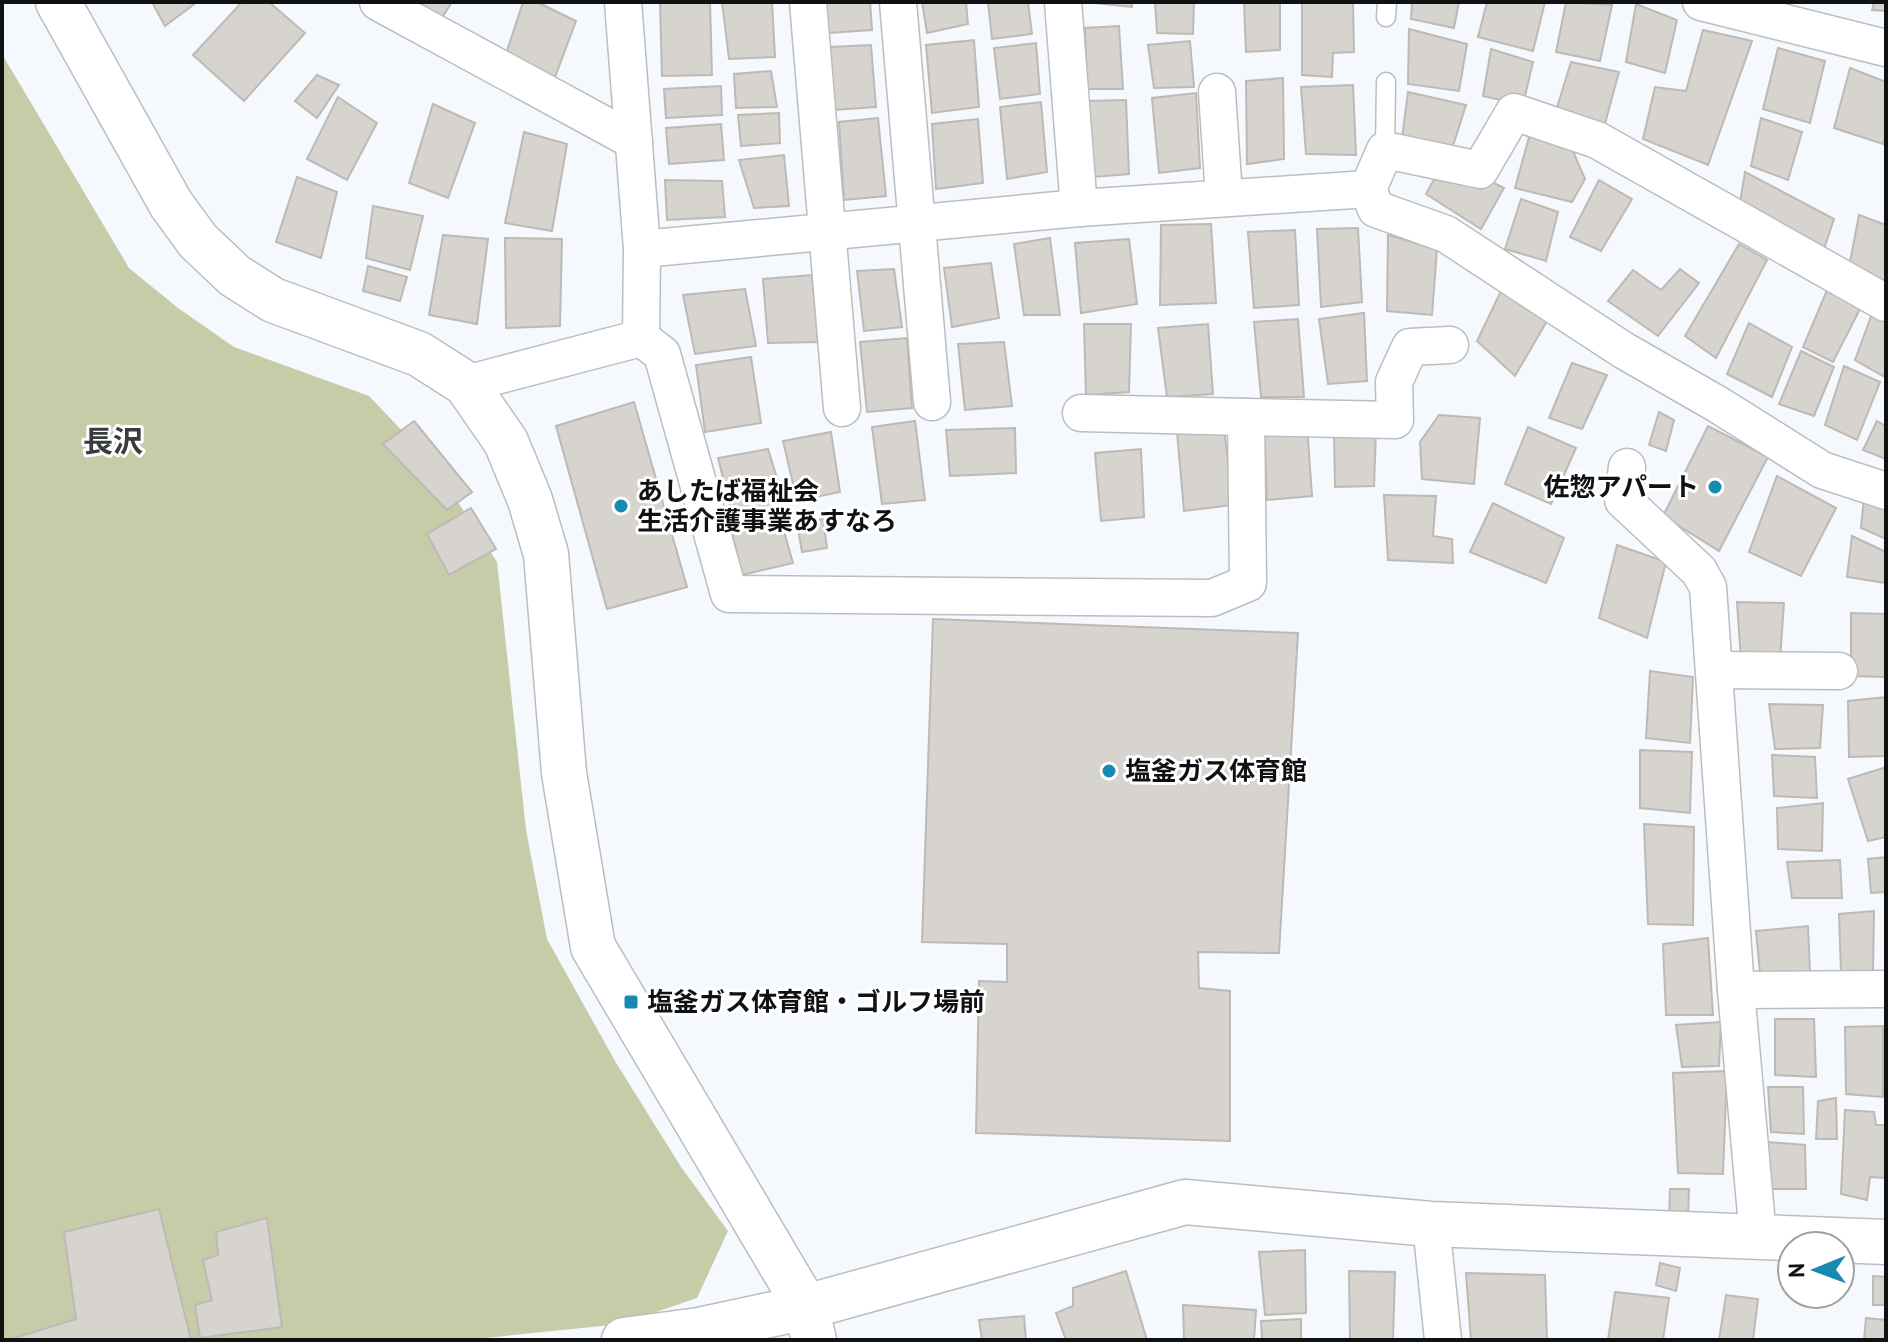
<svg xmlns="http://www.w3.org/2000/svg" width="1888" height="1342" font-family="'PT Sans','Noto Sans JP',sans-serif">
	<rect width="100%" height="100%" fill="#f5f8fd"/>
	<path fill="#c6cca8" d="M2,54l127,214 49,40 56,39 135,49 62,65 66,101 29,268 21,109 68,122 66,106 47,64 -31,67 -76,26 -156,16h-463z"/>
	<g fill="#d7d3cf" stroke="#bdbab5" stroke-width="2">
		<path d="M152,2h45l-32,24z"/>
		<path d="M242,2h27l36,31 -61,68 -51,-46z"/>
		<path d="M404,2h48l-14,22z"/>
		<path d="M523,2h14l39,19 -24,64 -48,-25z"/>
		<path d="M660,2h50l2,73 -50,1z"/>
		<path d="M722,2h50l3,55 -46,2z"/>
		<path d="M825,2h45l2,28 -43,3z"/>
		<path d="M922,2h44l2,22 -41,9z"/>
		<path d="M988,2h40l4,32 -40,5z"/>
		<path d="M1085,2h47v5z"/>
		<path d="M1155,2h39l-1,32 -36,-1z"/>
		<path d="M1244,2h36v48l-34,2z"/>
		<path d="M1302,2h51l1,50 -21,1 -1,24 -30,-2z"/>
		<path d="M1412,2h47l-5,26 -43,-9z"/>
		<path d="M1487,2h58l-12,49 -55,-14z"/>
		<path d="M1566,2l46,3 -12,56 -44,-9z"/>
		<path d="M1874,2h12v9l-14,-1z"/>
		<path d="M1636,4l41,16 -12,53 -39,-11z"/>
		<path d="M1119,26l4,63h-36l-2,-61z"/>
		<path d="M1409,29l58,15 -8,47 -51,-7z"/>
		<path d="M1703,30l49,11 -44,124 -65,-26 12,-52 31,4z"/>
		<path d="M974,40l5,67 -47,6 -6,-68z"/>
		<path d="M1190,41l4,46 -40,1 -6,-43z"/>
		<path d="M1036,43l4,51 -40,5 -6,-51z"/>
		<path d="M871,45l5,62 -42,3 -4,-63z"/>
		<path d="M1778,48l47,13 -15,62 -47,-14z"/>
		<path d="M1491,49l42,13 -10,43 -40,-9z"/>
		<path d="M1571,62l48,10 -16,59 -47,-20z"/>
		<path d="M1850,68l36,14v53l-3,9 -49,-16z"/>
		<path d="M771,71l6,36 -41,1 -2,-34z"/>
		<path d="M317,75l22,10 -22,33 -22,-17z"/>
		<path d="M1283,78l1,81 -37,5 -1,-83z"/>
		<path d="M1353,85l3,70 -50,-1 -5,-67z"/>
		<path d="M721,86l1,29 -56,3 -2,-29z"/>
		<path d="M1408,92l58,13 -15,47 -49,-14z"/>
		<path d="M1196,93l4,75 -41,5 -7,-75z"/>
		<path d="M338,97l39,26 -30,57 -40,-21z"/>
		<path d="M1126,100l3,74 -36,3 -7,-76z"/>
		<path d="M1041,102l6,70 -40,7 -7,-72z"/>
		<path d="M433,104l42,19 -27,75 -39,-15z"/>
		<path d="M779,113l1,30 -39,3 -3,-31z"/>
		<path d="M878,118l8,78 -42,4 -5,-78z"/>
		<path d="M1761,118l41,14 -14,48 -37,-14z"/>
		<path d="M978,119l5,64 -47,6 -4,-65z"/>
		<path d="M721,124l3,36 -55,4 -3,-36z"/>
		<path d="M1531,130l38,12 16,37 -13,23 -57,-14z"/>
		<path d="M524,132l43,12 -15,87 -47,-8z"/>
		<path d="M784,155l5,51 -35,2 -15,-48z"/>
		<path d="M1441,167l41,22 6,-9 16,8 -23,41 -55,-35z"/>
		<path d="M1745,172l89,47 -12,36 -83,-46z"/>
		<path d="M297,177l40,15 -16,66 -45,-16z"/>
		<path d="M665,180l57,1 3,36 -58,3z"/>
		<path d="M1599,180l33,19 -31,52 -31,-14z"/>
		<path d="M1521,199l37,13 -12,49 -41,-12z"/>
		<path d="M373,206l50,10 -13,54 -44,-12z"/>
		<path d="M1859,215l27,10v56l-37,-14z"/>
		<path d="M1211,224l5,79 -56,2 1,-80z"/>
		<path d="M1358,228l4,74 -41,5 -4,-78z"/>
		<path d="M1295,230l4,75 -45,3 -6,-76z"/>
		<path d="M443,235l45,4 -11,85 -48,-9z"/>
		<path d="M1388,235l49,14 -5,66 -45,-4z"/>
		<path d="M505,238l57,1 -2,87 -54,2z"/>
		<path d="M1050,238l10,77h-36l-10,-71z"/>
		<path d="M1129,239l8,65 -56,9 -6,-70z"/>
		<path d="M1739,244l28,16 -51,98 -31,-22z"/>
		<path d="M991,263l8,55 -47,9 -8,-59z"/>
		<path d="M368,266l39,11 -7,24 -37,-10z"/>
		<path d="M894,269l8,58 -38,4 -7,-60z"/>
		<path d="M1680,269l19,14 -41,53 -50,-35 25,-31 28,20z"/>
		<path d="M812,275l6,67 -50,1 -5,-64z"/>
		<path d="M745,289l11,57 -61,8 -12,-59z"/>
		<path d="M1827,290l34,17 -28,55 -30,-15z"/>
		<path d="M1501,291l46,30 -32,55 -38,-35z"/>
		<path d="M1873,311l13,6v53l-3,6 -28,-16z"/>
		<path d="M1364,313l3,68 -39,3 -9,-65z"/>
		<path d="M1298,319l6,78h-43l-7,-75z"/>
		<path d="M1749,323l43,24 -20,50 -45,-23z"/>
		<path d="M1084,324h47l-2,68 -43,3z"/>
		<path d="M1208,324l5,70 -46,3 -9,-69z"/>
		<path d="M907,338l5,70 -45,4 -7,-70z"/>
		<path d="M1004,342l8,64 -47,4 -7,-66z"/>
		<path d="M1801,351l33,16 -20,49 -35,-12z"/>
		<path d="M751,357l10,66 -56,9 -9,-67z"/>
		<path d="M1572,363l35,12 -25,54 -33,-11z"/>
		<path d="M1844,366l36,16 -23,58 -32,-15z"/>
		<path d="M634,402l53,185 -80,22 -51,-183z"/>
		<path d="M1659,412l15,8 -8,31 -17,-6z"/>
		<path d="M1439,415l41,3 -6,66 -52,-5 -2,-37z"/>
		<path d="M414,421l58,71 -25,18 -64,-66z"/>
		<path d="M915,421l10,79 -43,4 -10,-77z"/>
		<path d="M1877,421l9,5v33l-23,-9z"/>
		<path d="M1307,425l5,71 -45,4 -3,-73z"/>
		<path d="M1708,426l60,31 -49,94 -56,-35z"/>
		<path d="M1528,427l48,21 -25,56 -46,-20z"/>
		<path d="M1015,428l1,45 -66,3 -4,-46z"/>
		<path d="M1224,429l9,76 -49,6 -7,-79z"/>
		<path d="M1376,431l-2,55 -39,1 -1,-55z"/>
		<path d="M831,432l9,60 -43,9 -14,-60z"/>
		<path d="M768,449l17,55 -52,13 -15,-59z"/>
		<path d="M1141,449l3,68 -43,4 -6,-68z"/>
		<path d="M1777,476l59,32 -35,68 -52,-24z"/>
		<path d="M1384,495l52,1 -3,40 19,3 1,24 -65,-3z"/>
		<path d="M1864,497l22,9v33l-25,-11z"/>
		<path d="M1493,503l71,35 -18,45 -76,-31z"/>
		<path d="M471,508l25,41 -47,26 -22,-41z"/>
		<path d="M779,514l14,49 -51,12 -12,-51z"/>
		<path d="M823,519l4,29 -25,4 -5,-29z"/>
		<path d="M1852,536l34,16v31l-39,-6z"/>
		<path d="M1617,545l49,17 -19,76 -48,-20z"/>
		<path d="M1737,602l47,1 -4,57h-39z"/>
		<path d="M1851,613l35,1v63l-35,-1z"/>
		<path d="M933,619l365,14 -19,320 -81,-1 1,36 31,3v150l-254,-8 3,-152 28,1v-38l-85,-2z"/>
		<path d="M1650,671l43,6 -3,66 -44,-5z"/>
		<path d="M1886,697v59l-37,1 -1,-56z"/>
		<path d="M1769,704l54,1 -3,43 -45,1z"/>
		<path d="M1640,750l52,2 -2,61 -50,-5z"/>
		<path d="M1772,755l43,2 2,41 -43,-2z"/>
		<path d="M1886,767v70l-18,4 -20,-62z"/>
		<path d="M1823,803l-1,48 -44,-2 -1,-41z"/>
		<path d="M1644,824l50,3 -1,98 -45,-1z"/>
		<path d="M1886,857v35l-15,1 -3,-34z"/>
		<path d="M1840,860l2,38h-50l-5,-36z"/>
		<path d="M1874,911l-1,61 -32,1 -2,-59z"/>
		<path d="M1808,926l2,48 -50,-1 -4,-42z"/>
		<path d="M1708,938l5,77h-47l-3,-71z"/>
		<path d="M1775,1019h39l2,58 -41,-2z"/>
		<path d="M1721,1022l-2,44 -37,1 -6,-42z"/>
		<path d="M1883,1026v71l-37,-3 -1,-67z"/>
		<path d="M1727,1071l-4,103 -45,-1 -5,-100z"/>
		<path d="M1768,1087h35l1,47 -33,-2z"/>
		<path d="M1836,1098l1,41h-21l2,-38z"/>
		<path d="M1845,1110l29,2 2,13h10v53l-16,-1 -3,23 -26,-6z"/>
		<path d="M1768,1142l37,3 1,44h-36z"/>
		<path d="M1670,1189h19l-1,30h-19z"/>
		<path d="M159,1209l32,131h-176l-1,-2 62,-19 -12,-87z"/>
		<path d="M267,1218l15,109 -82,11 -5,-33 17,-5 -9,-40 15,-5 -2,-23z"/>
		<path d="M1305,1250l1,63 -41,2 -6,-63z"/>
		<path d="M1660,1263l20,5 -4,23 -20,-6z"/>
		<path d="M1126,1271l21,69h-81l-10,-27 17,-7v-18z"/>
		<path d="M1349,1271l46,1 -2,68h-43z"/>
		<path d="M1466,1273l79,2 2,65h-76z"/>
		<path d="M1873,1276l13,1v28h-13z"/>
		<path d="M1615,1292l54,6 -6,42h-55z"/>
		<path d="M1726,1295l32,4 -5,41h-34z"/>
		<path d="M1183,1305l73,5 -2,30h-70z"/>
		<path d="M1024,1316l2,24h-44l-3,-20z"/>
		<path d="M1866,1318l20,2v20h-22z"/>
		<path d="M1301,1319v21h-39l-1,-19z"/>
	</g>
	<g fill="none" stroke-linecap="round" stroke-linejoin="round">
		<g stroke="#babec2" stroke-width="21">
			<g id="lane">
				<path d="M1386,17l1,-15"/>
				<path d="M1385,150l1,-68"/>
			</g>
		</g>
		<g stroke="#babec2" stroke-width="39">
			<g id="street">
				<path d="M378,2l256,139"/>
				<path d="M808,2l34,406"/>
				<path d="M898,2l34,400"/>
				<path d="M1063,2l16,206"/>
				<path d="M1701,2l185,46"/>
				<path d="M1217,92l7,105"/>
				<path d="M1368,189l17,-39 95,20 34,-58 83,28 289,163"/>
				<path d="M642,249l437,-41 289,-19 8,20 70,25 177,116 94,54 105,66 64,21"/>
				<path d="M641,338l21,16 67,240 483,4 36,-15 -2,-166 -165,-4"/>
				<path d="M466,384l175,-46 1,-89 -19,-247"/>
				<path d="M1246,417l149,3 -1,-38 16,-35 40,-2"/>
				<path d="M1627,467l-4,33 76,71 9,16 28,403 22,247"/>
				<path d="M1714,670l125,1"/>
				<path d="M1736,990l150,-1"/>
				<path d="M1431,1224l12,116"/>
			</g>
		</g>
		<g stroke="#babec2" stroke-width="47">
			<g id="secondary">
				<path d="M58,2l113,202 27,37 37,35 38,24 146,54 47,30 40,58 24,58 16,54 18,219 29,174 213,360 8,33"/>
				<path d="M624,1340l75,-10 107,-23 379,-105 246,22 455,18"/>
			</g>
		</g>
		<use href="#lane" stroke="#fff" stroke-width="18"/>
		<use href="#street" stroke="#fff" stroke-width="36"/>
		<use href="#secondary" stroke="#fff" stroke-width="44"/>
	</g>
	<g fill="#168baf" stroke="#fff" stroke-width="3">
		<circle cx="1715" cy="487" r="8"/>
		<circle cx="621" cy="506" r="8"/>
		<circle cx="1109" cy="771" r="8"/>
		<rect x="623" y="994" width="16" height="16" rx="4"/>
	</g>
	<g text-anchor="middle" stroke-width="6" stroke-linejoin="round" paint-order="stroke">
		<g font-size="26" font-weight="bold" fill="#0f1112" stroke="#fff" text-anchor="start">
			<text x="1699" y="496" text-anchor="end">佐惣アパート</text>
			<text x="637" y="500">あしたば福祉会<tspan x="637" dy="30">生活介護事業あすなろ</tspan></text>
			<text x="1125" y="780">塩釜ガス体育館</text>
			<text x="647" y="1011">塩釜ガス体育館・ゴルフ場前</text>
		</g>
		<g font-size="30" font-weight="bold" fill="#393c3f" stroke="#fff">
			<text x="113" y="452">長沢</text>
		</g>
	</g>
	<rect width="1888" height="1342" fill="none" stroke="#0f1112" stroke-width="8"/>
	<g transform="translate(1816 1270) rotate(269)"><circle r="38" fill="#ffffff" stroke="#9fa0a0" stroke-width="2"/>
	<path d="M0-6L14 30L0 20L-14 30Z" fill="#168baf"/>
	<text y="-12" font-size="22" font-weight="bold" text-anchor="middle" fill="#0f1112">N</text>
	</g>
</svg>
